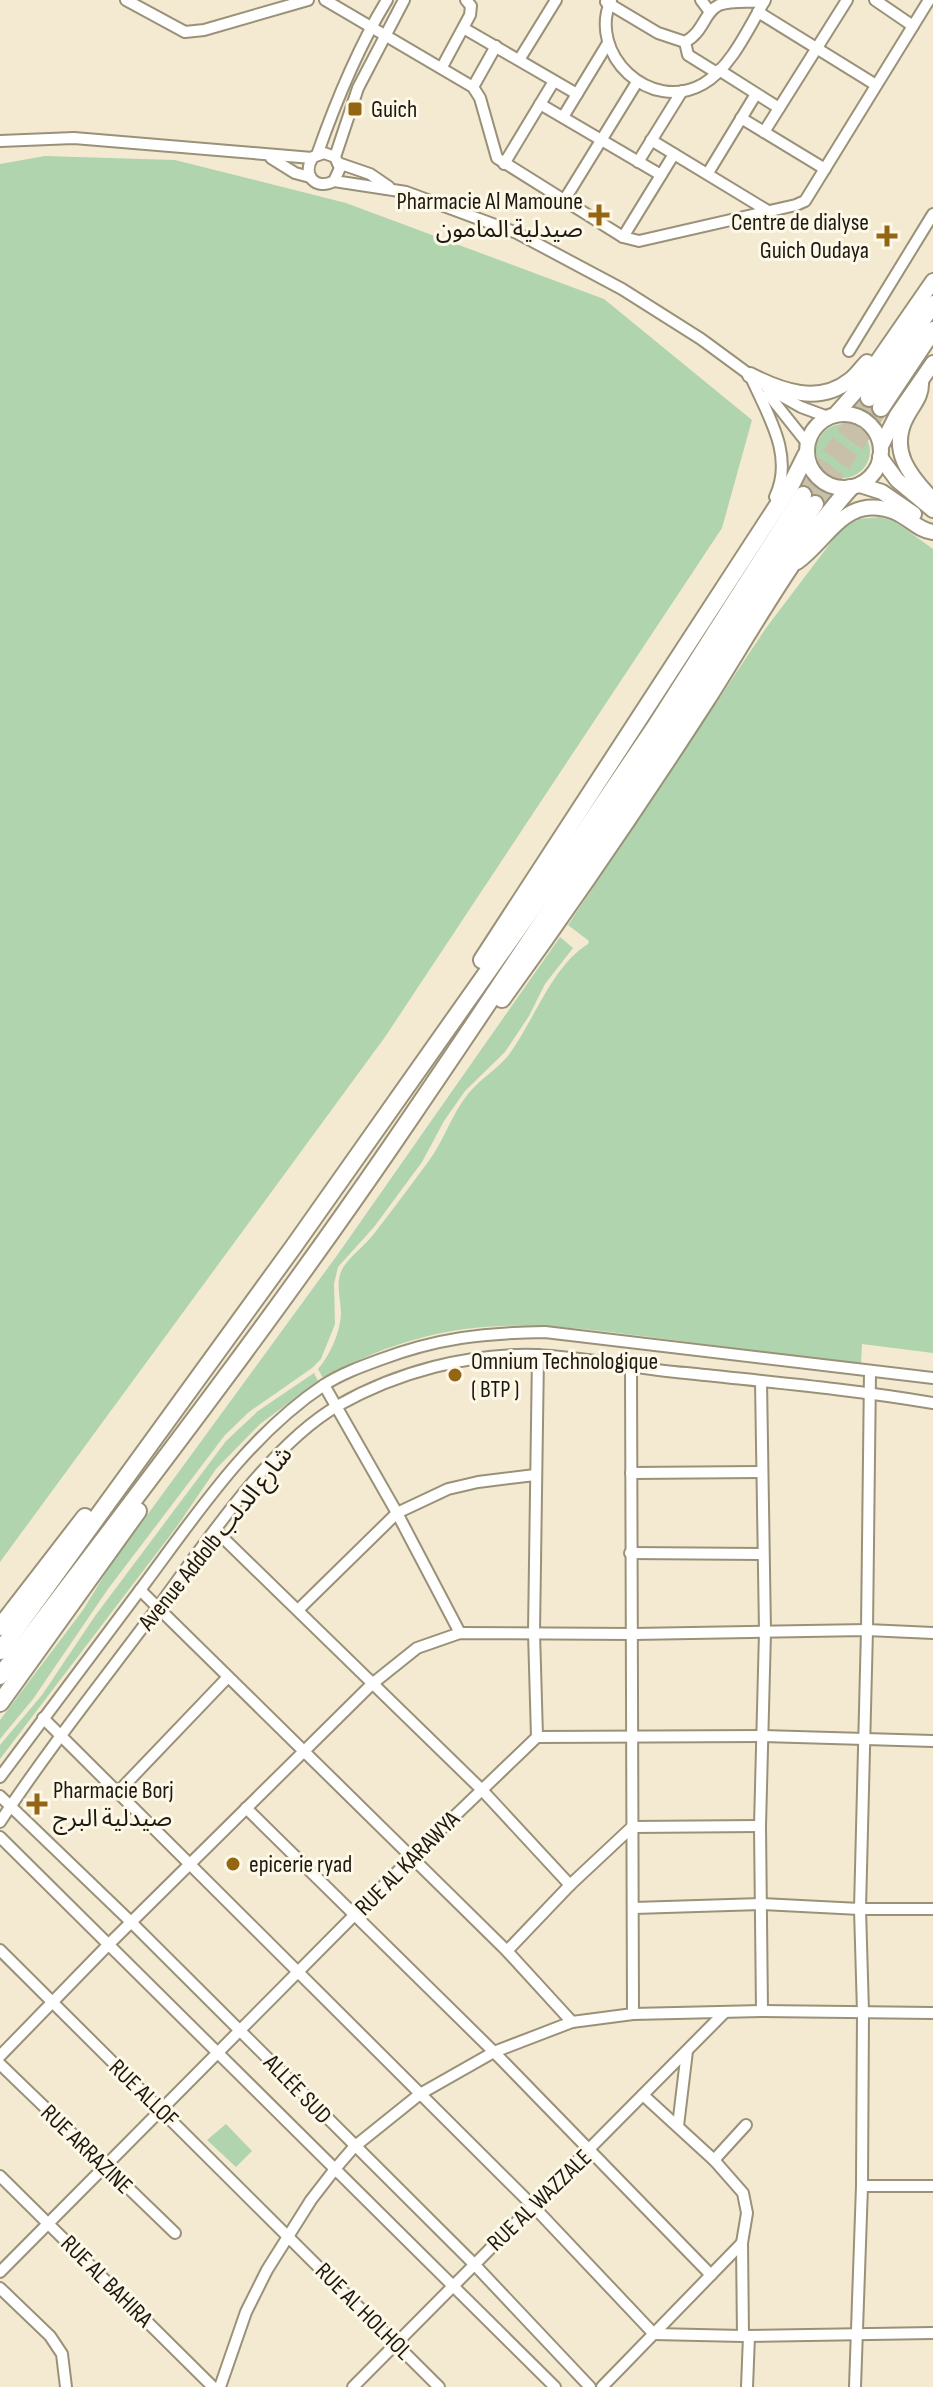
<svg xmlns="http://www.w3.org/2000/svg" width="933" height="2387" font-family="'Sofia Sans Condensed','Noto Sans Arabic',sans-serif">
	<rect width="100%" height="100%" fill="#f4ead1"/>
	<g fill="#b0d4ae">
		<path d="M45,156l130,4 171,43 258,96 148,121 -30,108 -337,509 -385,525v-1398z"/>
		<circle cx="843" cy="451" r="27"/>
		<path d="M879,517l15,4 39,28v804l-71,-9 -1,20c-63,-8 -126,-16 -188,-24 -136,-18 -224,-31 -350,38l-5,-9c12,-14 22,-36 23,-55 0,-16 -7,-33 3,-48 8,-11 20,-20 29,-31 19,-24 37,-49 55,-73 16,-21 23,-47 40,-68 12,-15 28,-24 40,-38 26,-35 44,-90 80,-112l1,-3 -21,-16 198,-297 75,-99 18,-10z"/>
		<path d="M560,937l13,11 -28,36 -16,32 -24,36 -40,39 -21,30 -22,41 -48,65 -36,40 -4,17 1,40 -14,35 -9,9 -63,44 -24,23 -117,154 -75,110 -33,40v-19l83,-110 27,-44 228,-312z"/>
		<path d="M314,1373l4,8 -58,43 -44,45 -38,56 -178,234v-14l42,-50 53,-79 131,-175 32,-30z"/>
		<path d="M226,2124l26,27 -16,16 -29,-27z"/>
	</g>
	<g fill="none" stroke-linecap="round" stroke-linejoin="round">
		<g stroke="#c9c0aa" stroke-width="16" stroke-dasharray="16 8" stroke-linecap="butt">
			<path d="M803,495l66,-97"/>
			<path d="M815,504l66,-96"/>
		</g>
		<g stroke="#9a9179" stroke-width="14">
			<g id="minor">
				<path d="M126,0l59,32 19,-2 104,-30"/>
				<path d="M325,0l148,87 7,11 17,60 126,79 16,4 157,-36 9,-4 124,-201"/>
				<path d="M611,0c-24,54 39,114 92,84 28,-16 46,-57 62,-84"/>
				<path d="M701,0l9,12"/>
				<path d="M875,0l38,26"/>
				<path d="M606,2l52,31 27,9c19,-10 19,-30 34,-37 12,-5 32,-3 45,-3"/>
				<path d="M758,12l118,73"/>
				<path d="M465,29l112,65"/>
				<path d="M685,42l3,13 29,18"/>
				<path d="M519,60l37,-60"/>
				<path d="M442,67l28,-52 1,-9 -5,-6"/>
				<path d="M719,70l60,38"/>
				<path d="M473,87l23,-41"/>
				<path d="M540,104l121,71"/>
				<path d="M563,117l45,-74"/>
				<path d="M741,118l84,51"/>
				<path d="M764,132l83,-132"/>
				<path d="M651,140l117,71"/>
				<path d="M0,141l74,-3 238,20"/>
				<path d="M317,155c19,-54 40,-106 70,-155"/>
				<path d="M335,157l23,-69 46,-88"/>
				<path d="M271,158l24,15 15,4"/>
				<path d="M638,162l44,-71"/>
				<path d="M338,163l32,11 19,13"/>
				<path d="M504,164l50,-83"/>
				<path d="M708,173l48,-79"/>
				<path d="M334,181l6,-13 -5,-11 -11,-4 -11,4c-12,18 3,34 21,24l72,11 111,41 105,56 79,50 53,39"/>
				<path d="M565,199l72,-117"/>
				<path d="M623,237l51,-83"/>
				<path d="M849,351l84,-137"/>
				<path d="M750,375c17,39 45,80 25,122"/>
				<path d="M767,388l34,19 27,10"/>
				<path d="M768,394l39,49"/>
				<path d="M631,1368l2,646"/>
				<path d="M761,1381l4,251 -5,194 2,185"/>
				<path d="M324,1385l73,128 63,120"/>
				<path d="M631,1473l130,-1"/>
				<path d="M215,1530l267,260 88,95"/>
				<path d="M630,1553l132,1"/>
				<path d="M140,1590l367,361 65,71"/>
				<path d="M298,1610l99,-97 51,-24 30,-7 57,-7"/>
				<path d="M43,1718l490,488 121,128 89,2 190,-3"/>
				<path d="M537,1737l-3,-105 4,-277"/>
				<path d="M0,1777c48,-65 97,-130 146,-195 52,-70 103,-147 178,-197 17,-11 36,-18 55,-25 58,-22 104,-27 166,-28l388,46"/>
				<path d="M118,1792l110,-115"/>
				<path d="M0,1796l131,126 342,341 117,124"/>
				<path d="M246,1808l248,244 217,223"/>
				<path d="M0,1822c49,-74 105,-144 158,-215 47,-63 112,-163 181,-202 58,-33 130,-52 197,-50 49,2 101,14 150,18 83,9 165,16 247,30"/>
				<path d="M0,1837l555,550"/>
				<path d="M634,1908l127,-4 99,5h73"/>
				<path d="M0,1950l439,437"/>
				<path d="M507,1951l63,-66 62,-58 128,-1"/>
				<path d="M0,2056l109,-112 263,-260 45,-36 43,-15 174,1 233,-4 66,3"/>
				<path d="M0,2064l175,169"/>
				<path d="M643,2095l71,65 29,33 4,20 -5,30 1,93"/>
				<path d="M678,2126l9,-75"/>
				<path d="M714,2160l32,-35"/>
				<path d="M0,2176l213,211"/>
				<path d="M862,2186h71"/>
				<path d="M0,2272l411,-414 126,-121 226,-1 170,5"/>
				<path d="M0,2288l50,48 12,18 4,33"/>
				<path d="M220,2387l26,-75 21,-42 44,-70 24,-31 19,-22 66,-53 74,-42 78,-30 61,-8 129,-3 171,2"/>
				<path d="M353,2387l372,-375"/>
				<path d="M602,2387l140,-144"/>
				<path d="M747,2387l2,-51"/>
				<path d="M855,2387l7,-201 1,-174 -3,-103 7,-279 3,-259"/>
			</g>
		</g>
		<g stroke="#9a9179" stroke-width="18">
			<g id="major">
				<path d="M750,375c31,16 69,30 100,5 7,-5 11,-12 17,-18"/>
				<path d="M921,381c1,15 -7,22 -14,35 -19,34 3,60 26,84"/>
				<circle cx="844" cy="451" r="37"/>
				<path d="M835,415l24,-27 74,-107"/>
				<path d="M881,446l16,-31 36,-52"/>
				<path d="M880,457l17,23 36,30"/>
				<path d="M860,485l22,7 32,22"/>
				<path d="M797,562c32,-23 48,-69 98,-50 14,6 23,18 38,20"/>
			</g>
		</g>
		<g stroke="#9a9179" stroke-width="20">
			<g id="highway">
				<path d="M869,398l64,-94"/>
				<path d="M881,408l52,-78"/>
				<path d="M482,960l309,-475 15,-30"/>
				<path d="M502,999c71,-98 139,-198 205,-300 44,-69 89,-151 143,-211"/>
				<path d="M0,1627l85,-110"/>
				<path d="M0,1651l294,-405 240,-340 121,-179 148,-232"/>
				<path d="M0,1676c133,-175 268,-350 392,-531 145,-212 284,-426 423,-641"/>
				<path d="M0,1703l138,-192"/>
			</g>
		</g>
		<use href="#minor" stroke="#fff" stroke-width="10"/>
		<use href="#major" stroke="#fff" stroke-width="14"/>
		<use href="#highway" stroke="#fff" stroke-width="16"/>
	</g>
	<g fill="#946614" stroke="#fef8e8" stroke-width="3">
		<rect x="347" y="101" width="16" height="16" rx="4"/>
		<path d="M595 203h8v8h8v8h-8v8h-8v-8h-8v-8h8z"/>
		<path d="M883 224h8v8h8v8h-8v8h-8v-8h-8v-8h8z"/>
		<circle cx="455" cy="1375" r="8"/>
		<path d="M33 1792h8v8h8v8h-8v8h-8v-8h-8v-8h8z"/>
		<circle cx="233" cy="1864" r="8"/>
	</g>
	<g text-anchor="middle" stroke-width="6" stroke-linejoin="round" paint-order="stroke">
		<g font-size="24" fill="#1d1910" stroke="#fef8e8" text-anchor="start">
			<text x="371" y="117">Guich</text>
			<text x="583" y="209" text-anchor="end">Pharmacie Al Mamoune<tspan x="583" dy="28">صيدلية المامون</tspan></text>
			<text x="869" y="230" text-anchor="end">Centre de dialyse<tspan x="869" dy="28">Guich Oudaya</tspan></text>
			<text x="471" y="1369">Omnium Technologique<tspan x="471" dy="28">( BTP )</tspan></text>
			<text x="53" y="1798">Pharmacie Borj<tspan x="53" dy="28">صيدلية البرج</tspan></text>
			<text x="249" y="1872">epicerie ryad</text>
		</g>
		<g font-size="24" fill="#1d1910" stroke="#fef8e8">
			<text transform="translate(215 1538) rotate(-51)" y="8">Avenue Addolb شارع الدلب</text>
			<text transform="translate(407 1863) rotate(-45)" y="8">RUE AL KARAWYA</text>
			<text transform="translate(298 2089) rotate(46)" y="8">ALLÉE SUD</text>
			<text transform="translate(144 2093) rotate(44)" y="8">RUE ALLOF</text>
			<text transform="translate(87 2149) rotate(44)" y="8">RUE ARRAZINE</text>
			<text transform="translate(539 2200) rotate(-44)" y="8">RUE AL WAZZALE</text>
			<text transform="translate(107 2281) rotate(45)" y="8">RUE AL BAHIRA</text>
			<text transform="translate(364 2311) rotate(45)" y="8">RUE AL HOLHOL</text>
		</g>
	</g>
</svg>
